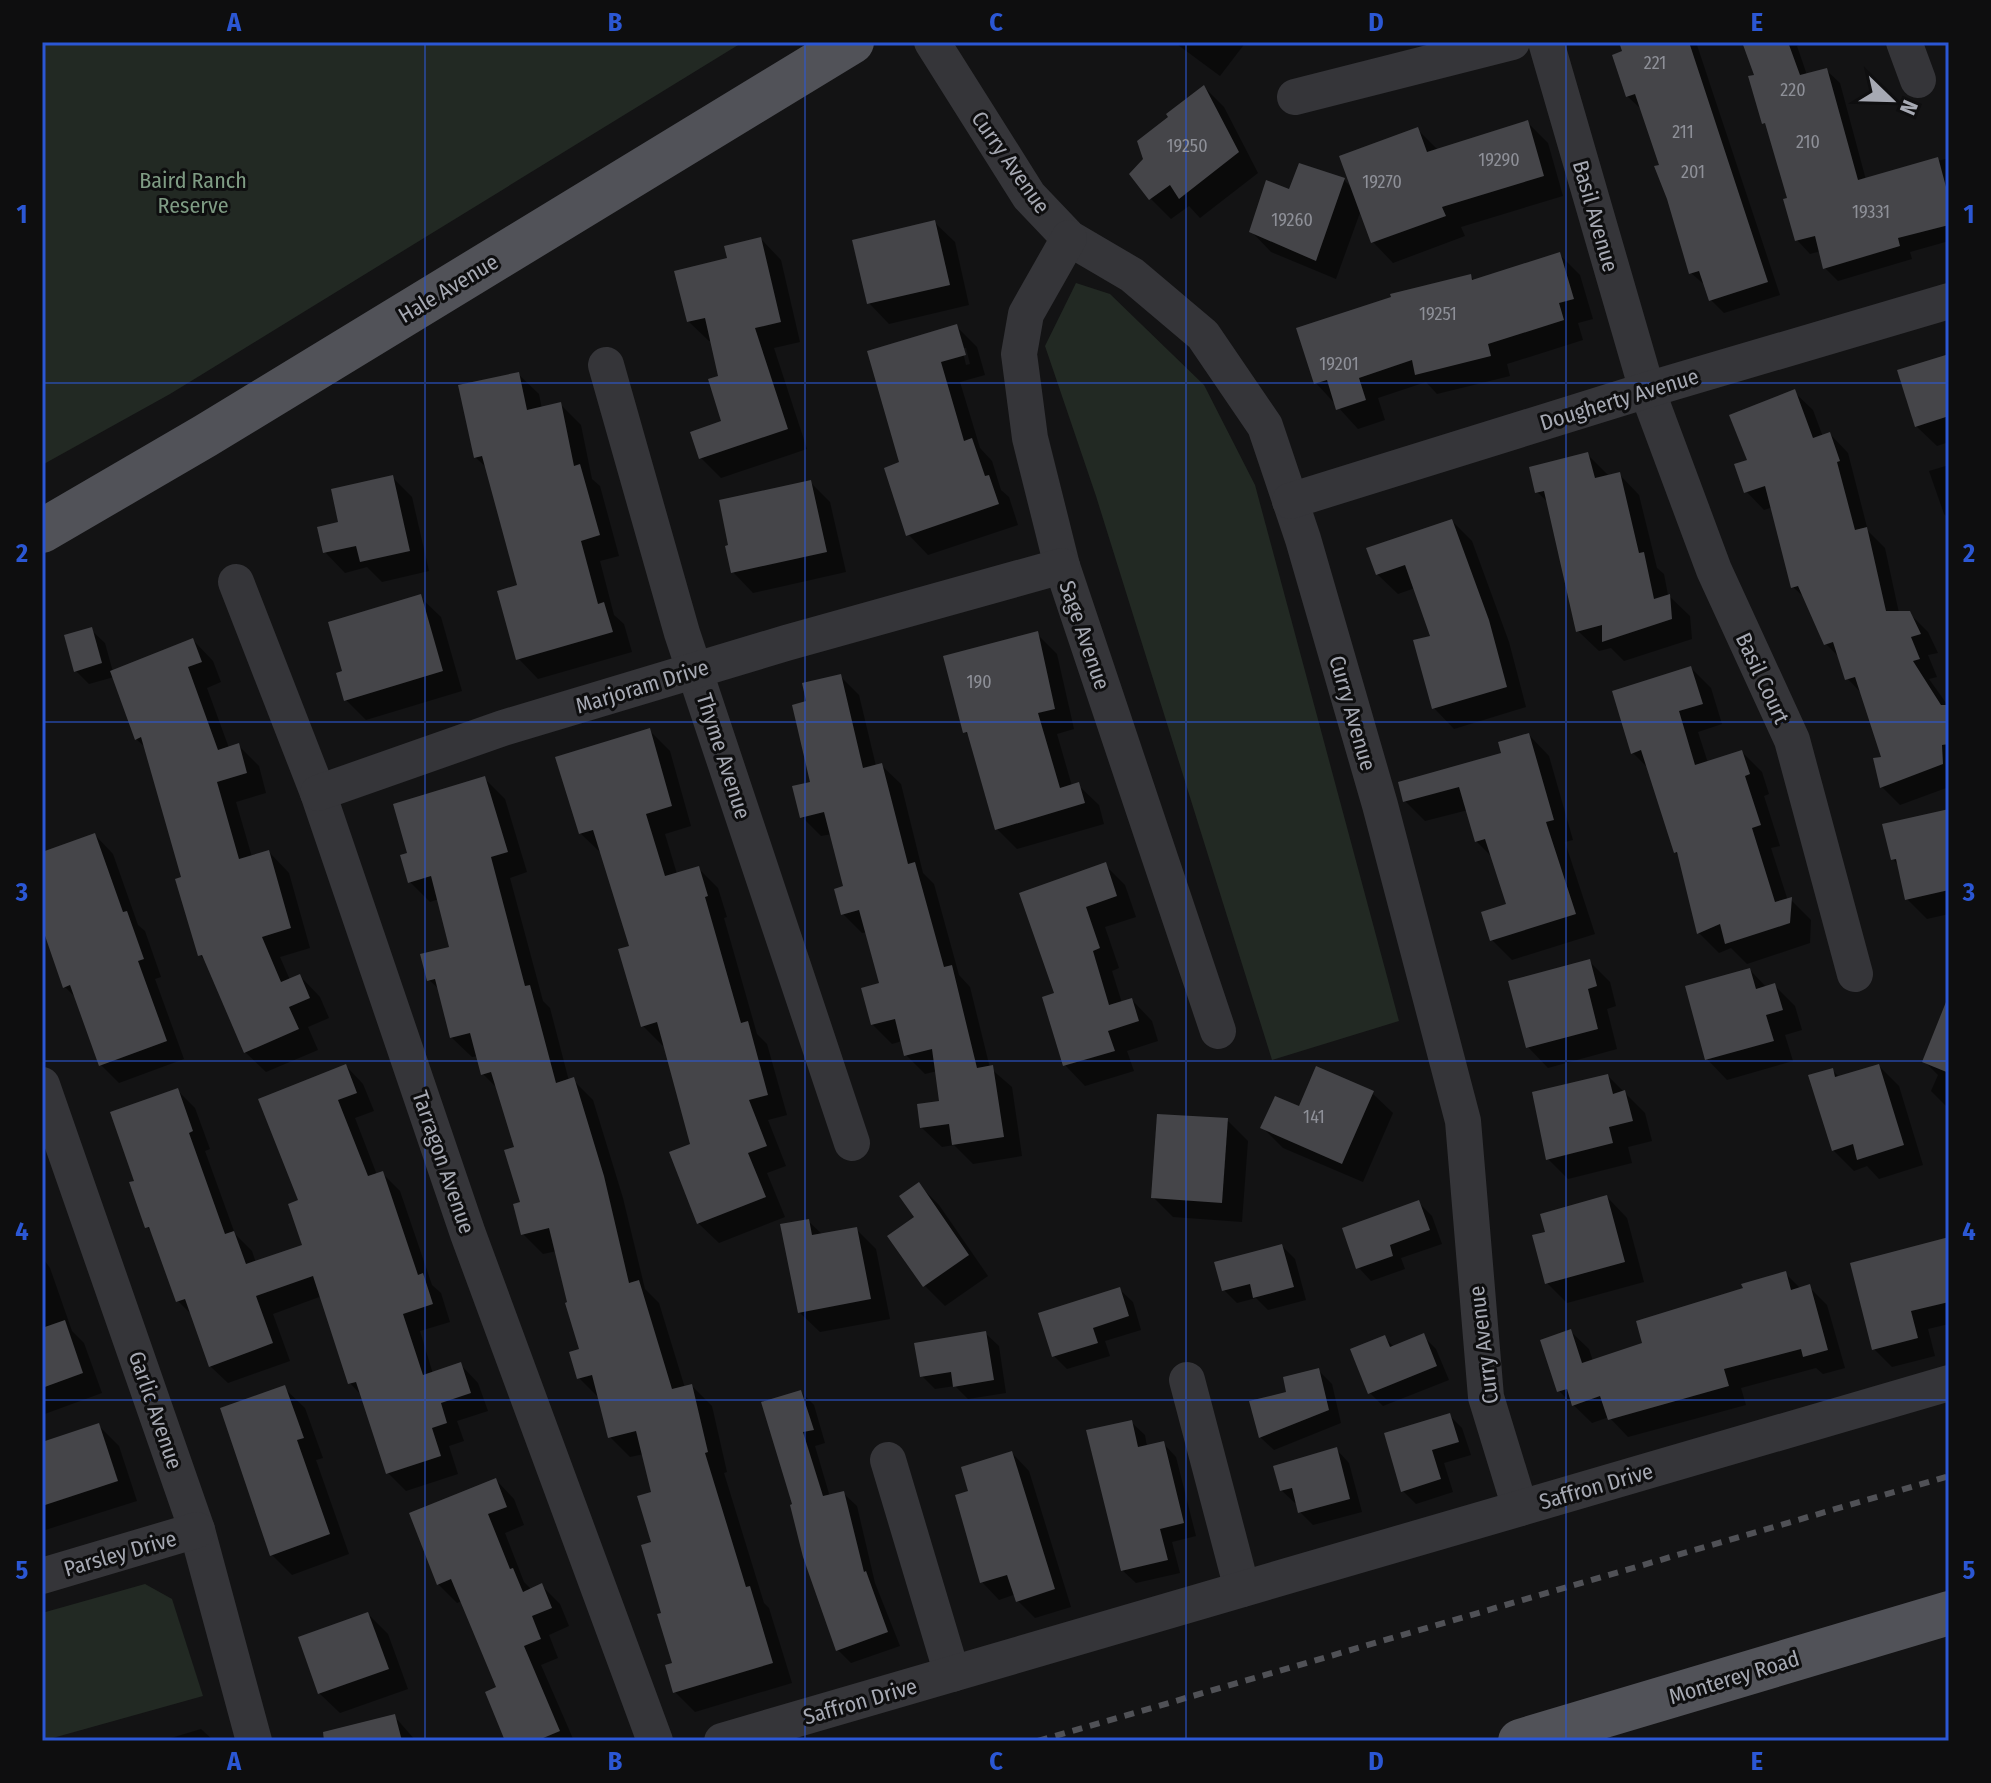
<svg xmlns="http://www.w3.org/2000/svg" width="1991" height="1783" font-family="'Fira Sans Condensed',sans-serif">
	<rect width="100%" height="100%" fill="#131314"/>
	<g fill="#222923">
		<path d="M42,42h701l-573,352 -128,71z"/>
		<path d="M1076,283l34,11 94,91 51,100 144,536 -127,39 -176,-564 -51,-150z"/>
		<path d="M145,1584l27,15 31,97 -161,45v-128z"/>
	</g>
	<g fill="#0007" fill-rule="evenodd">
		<path d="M1174,42h72l-26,34z"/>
		<path d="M1621,42h75l84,253 -56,18 -13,-13 -5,-14 -15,-13 -30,-107 -20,-57 -14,-13 -2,-44z"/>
		<path d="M1744,42h64l-11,4 10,29 19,-5 14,13 26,97 83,-22v83l-39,11 2,7 -74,22 -13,-13 -4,-17 -11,3 -13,-14 -8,-40 -33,-124z"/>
		<path d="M1204,87l20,20 34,66 -58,45 -11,-12 -18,13 -20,-20z"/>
		<path d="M1527,122l21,21 15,53 -102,31 4,9 -72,27 -20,-21 -12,-32 -25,69 -65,-27 -20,-21 40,-40 53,-11 10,10 64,-60 21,21z"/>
		<path d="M934,222l21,20 14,63 -80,19 -20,-21z"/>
		<path d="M761,239l20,21 19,82 -26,6 33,101 -86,29 -20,-20 23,-36 -4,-45 -8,-37 -3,1 -21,-20 42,-61z"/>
		<path d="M1560,255l20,20 13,44 -15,4 5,17 -76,24 3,12 -73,18 -11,-12 -48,16 7,22 -27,9 -42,-46 77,-85 77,-22 5,5z"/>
		<path d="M957,327l20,20 8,28 -25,7 20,66 12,13 9,29 8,7 9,28 -90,30 -20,-21 -6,-70 -33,-111zM962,348h4l4,16 -4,1z"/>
		<path d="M1949,356v86l-12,4 -21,-20z"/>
		<path d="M518,374l21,20 3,15 19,-4 20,20 11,54 8,7 19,70 -19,5 14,54 10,9 8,28 -94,27 -20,-21 2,-72 -33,-118 -12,-11z"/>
		<path d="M1794,392l19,18 10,27 7,-3 18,19 20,78 17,17 14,65h10l19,19 10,21 -10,2 9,22 -8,2 20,28v80l-49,18 -18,-18 2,-29 -21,-63 -16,-17 -7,-20 -15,-15 -18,-43 -14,-13 -20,-80 -9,3 -18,-19 3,-30z"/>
		<path d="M1588,455l20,20 11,-1 20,21 18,73 7,6 4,21 22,21 2,23 -68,22 -13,-13 -12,3 -21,-20 -29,-128 -12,-11z"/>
		<path d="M1949,465v54l-5,-5 -15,-43z"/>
		<path d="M392,477l20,20 17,74 -47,11 -15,-15 -22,6 -20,-21 16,-29z"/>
		<path d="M810,482l20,20 16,70 -93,21 -20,-21z"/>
		<path d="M1452,521l20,20 37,101 17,65 -72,22 -20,-21 -2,-71 -17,-49 -17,6 -21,-20z"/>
		<path d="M420,597l21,20 21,74 -96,29 -20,-20z"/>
		<path d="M91,630l14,13 8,29 80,-32 20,21 8,21 -14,6 22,60 10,-2 20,20 7,27 -30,9 16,55 17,-5 20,21 21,75 -30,9 10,23 10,-4 20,21 9,21 -21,9 10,23 -52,22 -21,-20 -37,-89 -8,-8 -16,-77 -38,-130 -10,-9 -22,-62 -25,7 -13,-13z"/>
		<path d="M1037,634l20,20 17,75 -17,5 15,52 6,-1 21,20 5,19 -87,25 -20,-20 -26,-91 -6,-6z"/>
		<path d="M1691,668l20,20 11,36 -24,8 10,31 34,-11 20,20 7,22 -5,2 16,50 -9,2 17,53 3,-1 20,20 -1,23 -63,21 -16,-16 -12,5 -20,-20 -19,-76 -5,-5 -26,-83 -16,-16z"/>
		<path d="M840,676l19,19 17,71 5,-1 20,19 22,89 11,11 25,91 11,12 20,81 22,19 10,69 -49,8 -19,-19 -12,2 -20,-19 20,-25 -5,-32 -12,3 -19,-19 -4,-14 -10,3 -20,-20 9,-39 -14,-53 -5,1 -19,-19 2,-26 -13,-54 -11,2 -19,-19 10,-34 -4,-80z"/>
		<path d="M649,730l21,21 21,75 -26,8 12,40 21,-6 20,20 9,29 -3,1 33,116 10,10 20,71 -19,5 18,46 -19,7 18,44 -66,26 -21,-20 -6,-78 -27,-100 -2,1 -20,-20 -12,-79 -30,-94 -21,-20z"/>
		<path d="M1529,735l20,21 24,84 -8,2 30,92 -83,26 -20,-20 17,-35 -16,-47 -17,-17 -8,-31 -43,11 -20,-20 98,-47z"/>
		<path d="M484,778l21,21 22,73 -17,6 33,123 7,7 19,73 4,-1 20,20 30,98 22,91 14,14 26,85 7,-2 20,20 15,66 -3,1 40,130 5,5 23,75 -97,29 -20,-20 -1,-28 -10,-50 -10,-70 -1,-51 -9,-39 -14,3 -20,-20 -10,-38 -21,-21 2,-28 -24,-99 -14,3 -20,-20 -7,-86 -18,-59 -15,-15 -5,-18 -6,1 -21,-20 -11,-47 -11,-10 23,-32 -13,-49 -9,3 -20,-20v-28z"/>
		<path d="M1949,811v103l-22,5 -20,-20 -8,-33 -6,-7z"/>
		<path d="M95,835l18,19 25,71 7,6 16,46 -6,2 29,80 -65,24 -18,-18 -24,-66 -12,-12 -23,-68v-65z"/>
		<path d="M1105,865l20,20 11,32 -31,10 14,41 -7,3 10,32 10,-3 20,21 6,20 -31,10 7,20 -49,15 -20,-21 -9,-70 -34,-101z"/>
		<path d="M1589,961l21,21 6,24 -9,3 10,40 -69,19 -20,-21z"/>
		<path d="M1750,970l17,18 8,-2 20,20 7,24 -17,5 8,26 -66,19 -20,-21z"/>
		<path d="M1949,1029v80l-18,-18 7,-16 -14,-14z"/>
		<path d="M346,1066l17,18 11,27 -19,7 22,57 5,-2 18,18 32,94 9,8 9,29 -30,9 13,43 28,-9 17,18 10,28 -31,10 7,20 -15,5 9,28 -52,17 -18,-18 -26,-77 -12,-13 -28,-87 -49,18 17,47 -62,22 -18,-17 -17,-50 -15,-15 -23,-66 -8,-8 -11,-45 41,-92 18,18 15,41 -5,2 30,83 17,17 4,12 48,-17 -3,-44z"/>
		<path d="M1879,1066l20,20 24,79 -44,14 -12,-13 -13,5 -21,-21 -1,-80 8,8z"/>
		<path d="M1608,1076l37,37 7,28 -24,6 4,16 -64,16 -20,-20z"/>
		<path d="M1372,1093l21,20 -30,69 -80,-34 -20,-20 37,-19z"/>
		<path d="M1227,1120l21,21 -6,81 -69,-5 -20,-20z"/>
		<path d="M919,1185l20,20 49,71 -43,30 -20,-20 -9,-68z"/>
		<path d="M1607,1197l20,21 17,64 -77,21 -20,-20 1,-50z"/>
		<path d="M1419,1203l13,13 10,28 -41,14 4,11 -34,12 -13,-14z"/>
		<path d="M808,1221l15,14 33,-6 20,20 14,70 -70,13 -21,-20z"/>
		<path d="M1947,1235h2v89l-21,5 7,27 -43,11 -18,-18 74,-109z"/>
		<path d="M1282,1246l13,13 11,41 -38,10 -12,-12 -19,5 -13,-13z"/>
		<path d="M42,1257l8,11 22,63 12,12 18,50 -60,22z"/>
		<path d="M1785,1273l16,16 8,-2 18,18 18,63 -22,6 -7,-6 -75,20 5,17 -118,32 -19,-20 -17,6 -33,-32 11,-60 19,18 4,12 52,-17 100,-54z"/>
		<path d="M1119,1289l14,13 8,28 -36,11 5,15 -43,13 -13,-13z"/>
		<path d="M985,1333l14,13 7,47 -38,6 -13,-13 -20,3 -13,-13z"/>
		<path d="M1423,1336l13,13 13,31 -66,26 -13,-13 15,-55 9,9z"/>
		<path d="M1318,1370l14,14 9,39 -67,27 -14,-13 29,-43z"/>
		<path d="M284,1388l21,20 18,50 -7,2 33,94 -57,21 -21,-21z"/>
		<path d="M801,1392l13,13 11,38 -10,3 15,51 13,-4 14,13 18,77 25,63 -49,17 -13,-13 -33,-93z"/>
		<path d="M1449,1415l13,13 9,27 -27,8 9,29 -37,12 -13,-13z"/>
		<path d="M1131,1422l14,13 2,12 16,-4 13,14 20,79 -24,6 8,31 -44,10 -14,-13z"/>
		<path d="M99,1426l20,20 18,55 -95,30v-86z"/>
		<path d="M1336,1449l13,14 13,49 -49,13 -13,-13 -2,-9h-3l-14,-13z"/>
		<path d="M1012,1453l17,18 42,136 -36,11 -17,-17 -2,-7 -17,6 -17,-18 -12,-90z"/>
		<path d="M496,1480l18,19 10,26 -19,8 19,49 8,8 10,-4 18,18 9,22 -20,9 9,23 -17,7 33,76h-66l-10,-53 -36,-87 -5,2 -19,-19z"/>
		<path d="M368,1614l20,20 20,55 -68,24 -21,-20z"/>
		<path d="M395,1717l21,24h-83z"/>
		<path d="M201,1729l13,12h-53z"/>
	</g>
	<g fill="#454549">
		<path d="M1619,42h70l79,240 -59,19 -10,-30 -10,3 -22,-75 -13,-33 5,-1 -24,-71 -9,3 -14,-42 10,-4z"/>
		<path d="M1742,42h46l12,33 27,-7 31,112 80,-23 11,41v27l-51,13 2,8 -77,23 -8,-33 -20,5 -12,-42 4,-1 -22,-75 -3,1 -14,-48 6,-1z"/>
		<path d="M1204,85l35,67 -60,47 -9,-14 -21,15 -20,-26 14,-15 -6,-18 31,-24 -2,-3z"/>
		<path d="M1528,120l16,56 -102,31 4,9 -75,27 -32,-87 79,-29 9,25z"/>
		<path d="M1299,163l46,15 -29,83 -67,-29 17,-52 23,9z"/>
		<path d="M935,220l15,65 -83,19 -15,-64z"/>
		<path d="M761,237l20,85 -26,6 33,101 -89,30 -9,-27 31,-11 -13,-42 10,-3 -13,-58 -18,4 -13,-51 53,-13 -3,-12z"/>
		<path d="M1560,252l14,47 -15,4 5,17 -76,24 3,12 -76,19 -3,-15 -53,18 7,22 -30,10 -9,-30 -13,4 -18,-56 95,-31 -1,-3 81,-20 1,6z"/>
		<path d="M957,324l9,31 -25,7 23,79 8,-3 13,38 4,-1 10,29 -93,32 -22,-68 15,-6 -32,-111z"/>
		<path d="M1949,354v62l-34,11 -18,-57z"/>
		<path d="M519,372l8,38 34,-8 13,64 6,-2 20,71 -19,6 17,63 6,-2 9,30 -97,28 -19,-69 20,-6 -35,-129 -8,2 -16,-73z"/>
		<path d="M1795,389l18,49 17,-6 10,29 -3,1 18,68 12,-3 19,84h24l11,23 -10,3 9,22 -7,2 28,44h8v39l-7,1 1,19 -63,24 -7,-30 8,-1 -26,-80 -10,3 -12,-38 -9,3 -26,-59 -7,2 -26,-102 -21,7 -10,-29 13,-4 -18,-45z"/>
		<path d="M1588,452l7,26 25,-6 19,81 5,-1 10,47 16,-5 2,25 -70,23v-17l-26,7 -32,-141 -9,2 -6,-26z"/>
		<path d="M393,475l17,76 -50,11 -4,-16 -33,7 -6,-26 21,-5 -7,-33z"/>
		<path d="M811,480l16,72 -96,21 -6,-27 3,-1 -9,-45z"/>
		<path d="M1452,519l37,101 18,67 -75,22 -19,-69 17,-4 -25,-71 -29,10 -10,-27z"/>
		<path d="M421,594l22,77 -99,30 -8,-28 6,-2 -14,-49z"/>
		<path d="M92,627l10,36 -28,9 -10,-37z"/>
		<path d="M1038,631l17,78 -17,4 22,75 19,-6 6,21 -90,27 -28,-98 -4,1 -20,-77z"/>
		<path d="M193,638l9,24 -14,5 30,83 21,-7 8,30 -30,9 22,77 30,-9 22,78 -29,9 19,45 19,-8 10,24 -21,9 10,22 -55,24 -42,-98 -4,1 -23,-77 6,-2 -40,-140 -6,3 -25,-69z"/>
		<path d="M1691,666l12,38 -24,7 16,54 47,-15 8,24 -5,2 16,49 -9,3 23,74 17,-5 -2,26 -65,21 -5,-20 -23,10 -20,-82 -3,1 -33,-103 -10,4 -19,-63z"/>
		<path d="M841,674l22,94 19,-5 26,101 7,-2 29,105 8,-2 25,103 16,-3 11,72 -52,8 -3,-21 -29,4 -3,-24 22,-3 -7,-52 -28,7 -9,-37 -24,6 -10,-37 18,-5 -20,-73 -18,5 -7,-26 9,-3 -19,-74 -24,6 -8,-32 18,-4 -18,-77 14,-4 -4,-18z"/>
		<path d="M650,728l22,78 -26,8 19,62 34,-10 9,30 -3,1 36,126 7,-2 20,74 -19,5 18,46 -19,7 18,44 -69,27 -28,-72 21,-8 -33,-122 -16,5 -23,-78 11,-3 -36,-116 -14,4 -24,-77z"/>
		<path d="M1529,733l25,87 -8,2 30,92 -86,27 -9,-29 25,-8 -21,-65 -10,3 -16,-55 -56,15 -5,-20 103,-29 -3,-11z"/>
		<path d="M485,776l23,76 -17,5 34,129 5,-1 26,98 18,-6 30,99 25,107 10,-3 33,109 20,-5 16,68 -3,1 41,134 4,-1 23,77 -100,30 -8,-28 7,-2 -15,-49 4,-1 -20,-68 10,-3 -14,-46 14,-4 -15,-61 -28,7 -16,-63 -15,4 -8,-27 10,-3 -14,-46 2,-1 -18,-74 -28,7 -8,-31 7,-2 -16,-52 10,-3 -23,-75 -10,3 -11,-42 -20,5 -15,-59 -8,2 -7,-27 29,-7 -18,-71 -23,7 -8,-28 7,-2 -14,-49z"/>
		<path d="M1949,809v81l-44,10 -9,-41 -5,1 -9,-36z"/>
		<path d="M95,833l28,79 4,-1 17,48 -6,2 29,80 -68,25 -29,-81 -7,3 -21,-61v-75z"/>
		<path d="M1106,862l11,34 -31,11 14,41 -7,3 16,54 23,-7 7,23 -31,10 7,20 -52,15 -21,-69 12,-4 -35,-100z"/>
		<path d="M1590,959l7,27 -9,3 10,40 -72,19 -18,-67z"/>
		<path d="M1750,968l6,21 19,-6 8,27 -17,5 8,26 -69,19 -20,-74z"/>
		<path d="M1948,997l1,1v75l-27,-11z"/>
		<path d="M346,1064l11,29 -19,7 30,76 15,-5 35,104 5,-2 10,31 -30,10 20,61 38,-13 10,31 -30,10 6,20 -15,5 9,28 -55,18 -30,-92 -8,2 -35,-108 -57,20 17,47 -64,24 -24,-68 -9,3 -27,-75 -4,1 -16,-46 5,-1 -24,-69 68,-24 15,43 -4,2 36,101 9,-3 12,33 56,-19 -14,-41 10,-4 -40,-101z"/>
		<path d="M1879,1064l25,81 -47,15 -4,-16 -21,7 -24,-76 25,-7 2,9z"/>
		<path d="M1316,1066l58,25 -32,73 -82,-36 15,-32 24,10z"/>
		<path d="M1608,1074l5,20 12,-4 8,31 -24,6 4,16 -67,17 -14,-68z"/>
		<path d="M1157,1114l71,4 -6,85 -71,-5z"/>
		<path d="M919,1182l50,73 -46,32 -36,-51 27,-19 -15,-21z"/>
		<path d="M1607,1195l18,67 -80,22 -13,-49 13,-3 -5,-18z"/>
		<path d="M1419,1200l11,30 -40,15 3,11 -37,13 -14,-41z"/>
		<path d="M809,1219l3,16 45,-8 14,72 -73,14 -18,-89z"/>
		<path d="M1949,1237v65l-38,9 7,27 -46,12 -22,-87z"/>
		<path d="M1282,1244l12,43 -41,11 -3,-14 -28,7 -8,-29z"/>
		<path d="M1786,1271l5,19 19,-6 18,66 -25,7 -2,-8 -77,20 5,17 -121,34 -8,-24 -28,10 -5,-17 -10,3 -17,-52 31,-11 11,34 60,-20 -6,-22 107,-33 -2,-4z"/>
		<path d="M1120,1287l9,29 -36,12 5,15 -46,14 -14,-44z"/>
		<path d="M65,1320l18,53 -41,15v-60z"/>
		<path d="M986,1331l8,49 -41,7 -2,-15 -31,5 -6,-34z"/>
		<path d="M1424,1333l13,33 -69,28 -18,-45 35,-14 5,12z"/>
		<path d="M1319,1368l10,42 -70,28 -10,-37 37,-9 -3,-15z"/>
		<path d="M285,1385l19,53 -7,2 33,94 -60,22 -50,-148z"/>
		<path d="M801,1390l13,40 -11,2 20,64 21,-5 20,81 2,-1 22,61 -52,19 -33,-94 -13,-52 2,-1 -31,-102z"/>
		<path d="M1450,1413l9,29 -27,8 9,29 -40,13 -17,-59z"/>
		<path d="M1132,1420l6,27 26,-6 20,82 -24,6 8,31 -47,11 -35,-141z"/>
		<path d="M99,1423l19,58 -76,25v-64z"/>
		<path d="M1337,1447l13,52 -52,14 -6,-25 -12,3 -7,-25z"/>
		<path d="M1012,1451l43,138 -39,13 -9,-27 -27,8 -25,-88 13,-4 -7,-24z"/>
		<path d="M496,1478l11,29 -19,7 22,55 3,-1 10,24 19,-9 10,25 -20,8 9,23 -17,7 36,85 -24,10h-31l-20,-49 11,-5 -45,-108 -14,6 -28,-72z"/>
		<path d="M368,1612l21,57 -71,25 -20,-57z"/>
		<path d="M395,1714l7,27h-78l-1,-9z"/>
	</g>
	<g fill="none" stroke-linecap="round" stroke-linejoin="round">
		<g stroke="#353539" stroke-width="36">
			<path d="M932,42l97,154 40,42 63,37 71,60 62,91 38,113 77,266 83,316 23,276 34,111"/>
			<path d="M1546,42l101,348 67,180 78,170 63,234"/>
			<path d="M1904,42l14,38"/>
			<path d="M1295,97l217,-55"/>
			<path d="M1069,238l-43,76 -7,40 11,84 32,128 156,465"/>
			<path d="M606,365l76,268 170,510"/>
			<path d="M1290,501l357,-111 302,-89"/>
			<path d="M236,582l82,211 150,441 187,507"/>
			<path d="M318,793l185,-65 283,-85 276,-77"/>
			<path d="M42,1085l155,445 57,211"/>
			<path d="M1187,1380l55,209"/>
			<path d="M888,1460l64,214"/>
			<path d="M42,1576l155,-46"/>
			<path d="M722,1741l1227,-358"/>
		</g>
		<g stroke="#515258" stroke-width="44">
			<path d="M42,531l163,-95 647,-394"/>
			<path d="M1520,1741l429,-128"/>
		</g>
		<path stroke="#505156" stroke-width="6" stroke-dasharray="10 8" stroke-linecap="butt" d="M1038,1741l911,-265"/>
	</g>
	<path fill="none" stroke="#2b57d4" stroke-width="2" stroke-opacity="0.55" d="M425,42v1699M805,42v1699M1186,42v1699M1566,42v1699M42,383h1907M42,722h1907M42,1061h1907M42,1400h1907"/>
	<g text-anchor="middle" stroke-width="6" stroke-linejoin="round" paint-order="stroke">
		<g font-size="18" fill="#8e9098">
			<text x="1655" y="69">221</text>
			<text x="1793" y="96">220</text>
			<text x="1683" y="138">211</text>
			<text x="1808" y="148">210</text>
			<text x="1187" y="152">19250</text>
			<text x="1499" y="166">19290</text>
			<text x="1693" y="178">201</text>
			<text x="1382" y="188">19270</text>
			<text x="1871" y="218">19331</text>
			<text x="1292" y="226">19260</text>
			<text x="1438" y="320">19251</text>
			<text x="1339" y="370">19201</text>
			<text x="979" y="688">190</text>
			<text x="1314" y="1123">141</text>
		</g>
		<g font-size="22" fill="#a6a9b3" stroke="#0e0e0f">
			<text transform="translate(1011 162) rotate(55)" y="8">Curry Avenue</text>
			<text transform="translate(1596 216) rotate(74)" y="8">Basil Avenue</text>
			<text transform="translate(448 288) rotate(-31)" y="8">Hale Avenue</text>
			<text transform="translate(1619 399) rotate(-17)" y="8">Dougherty Avenue</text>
			<text transform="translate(1085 635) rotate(71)" y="8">Sage Avenue</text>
			<text transform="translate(1763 678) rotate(65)" y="8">Basil Court</text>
			<text transform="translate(642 686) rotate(-17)" y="8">Marjoram Drive</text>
			<text transform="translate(1353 713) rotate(74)" y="8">Curry Avenue</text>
			<text transform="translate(724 756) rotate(72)" y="8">Thyme Avenue</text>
			<text transform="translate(444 1162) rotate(71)" y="8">Tarragon Avenue</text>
			<text transform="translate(1483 1345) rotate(-97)" y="8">Curry Avenue</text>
			<text transform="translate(156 1410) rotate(71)" y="8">Garlic Avenue</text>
			<text transform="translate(1596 1486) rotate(-16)" y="8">Saffron Drive</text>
			<text transform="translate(120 1553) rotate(-16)" y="8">Parsley Drive</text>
			<text transform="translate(1734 1677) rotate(-17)" y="8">Monterey Road</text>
			<text transform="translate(860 1701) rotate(-16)" y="8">Saffron Drive</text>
		</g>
		<g font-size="22" fill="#7f9c84" stroke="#0e0e0f">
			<text x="193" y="188">Baird Ranch<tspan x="193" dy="25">Reserve</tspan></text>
		</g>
	</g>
	<rect width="1991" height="1783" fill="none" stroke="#0e0e0f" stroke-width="88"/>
	<g transform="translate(1891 100) rotate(113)" stroke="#0e0e0f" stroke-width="6" paint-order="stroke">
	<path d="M0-6L14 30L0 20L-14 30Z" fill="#a6a9b3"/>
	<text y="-12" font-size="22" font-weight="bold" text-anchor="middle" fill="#a6a9b3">N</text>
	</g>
	<rect x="44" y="44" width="1903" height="1695" fill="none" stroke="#2b57d4" stroke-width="3"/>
	<g font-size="26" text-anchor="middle" font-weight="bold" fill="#2b57d4">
		<text x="234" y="31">A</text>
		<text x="615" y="31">B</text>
		<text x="996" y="31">C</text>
		<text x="1376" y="31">D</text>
		<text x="1757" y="31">E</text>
		<text x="22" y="223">1</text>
		<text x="1969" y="223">1</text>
		<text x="22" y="562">2</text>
		<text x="1969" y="562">2</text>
		<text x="22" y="901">3</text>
		<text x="1969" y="901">3</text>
		<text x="22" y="1240">4</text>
		<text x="1969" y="1240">4</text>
		<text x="22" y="1579">5</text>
		<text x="1969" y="1579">5</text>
		<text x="234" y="1770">A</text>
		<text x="615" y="1770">B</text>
		<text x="996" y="1770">C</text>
		<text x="1376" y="1770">D</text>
		<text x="1757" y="1770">E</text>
	</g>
</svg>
